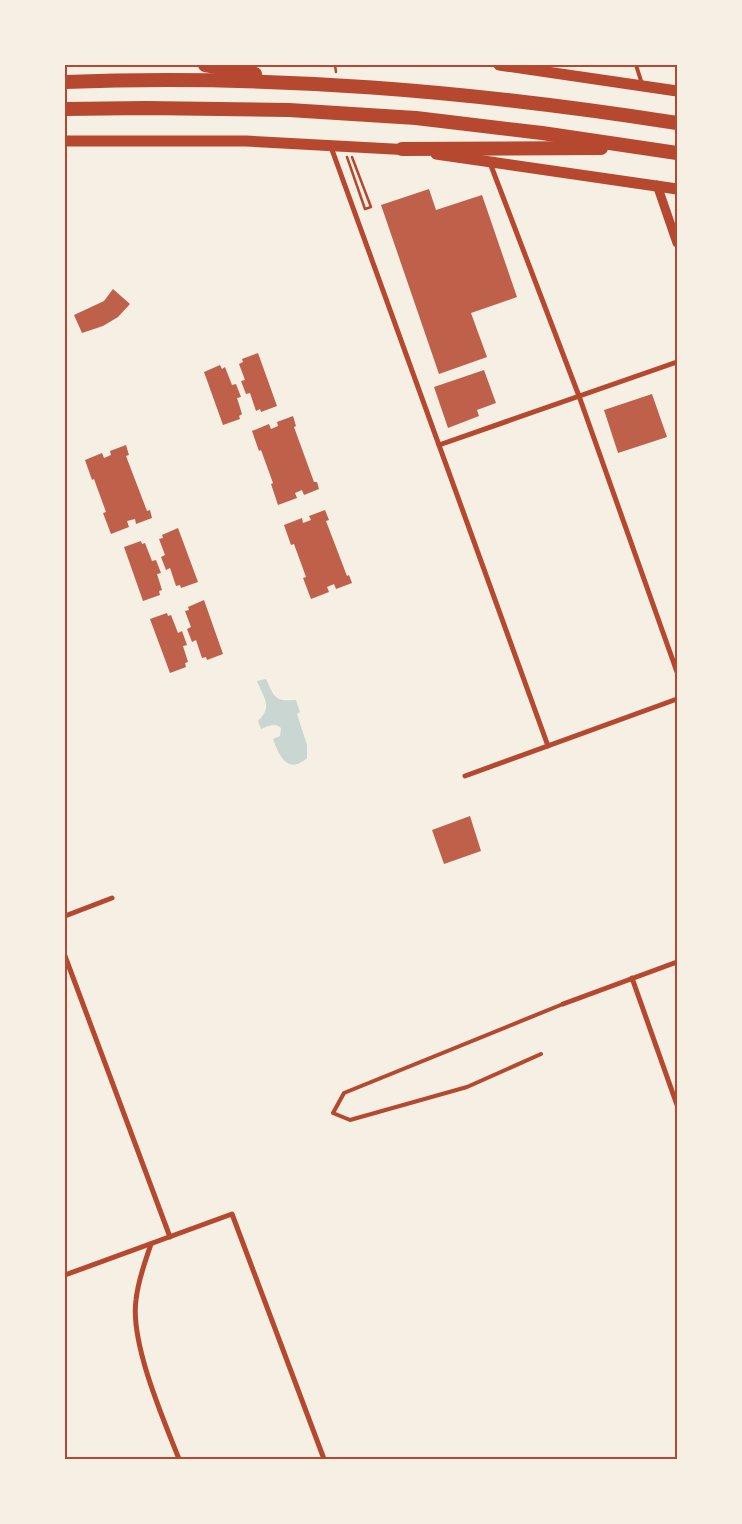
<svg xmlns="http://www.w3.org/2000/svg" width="742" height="1524" font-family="'Open Sans',sans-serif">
	<rect width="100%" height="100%" fill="#f6efe4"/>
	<path fill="#c9d6d2" d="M266,679c8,17 8,23 30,21l4,12 -3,2 10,31v13c-19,17 -28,-2 -34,-19l7,-3 1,-8c-6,-6 -13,-2 -20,1l-3,-8c15,-14 6,-23 -1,-40z"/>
	<g fill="#bf614a">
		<path d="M429,189l7,21 46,-15 35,102 -46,16 16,44 -48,17 -58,-169z"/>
		<path d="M113,289l17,15 -12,13 -15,9 -21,7 -8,-18 30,-14z"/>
		<path d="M258,353l19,53 -16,6 -1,-3 -4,2 -6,-18 -4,1 -5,-13 4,-1 -6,-16 4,-2 -1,-3z"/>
		<path d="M220,365l2,4 3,-2 7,18 4,-1 5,13 -4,1 5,16 -3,2 1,3 -17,6 -19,-53z"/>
		<path d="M484,370l12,33 -19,7 2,6 -31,12 -14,-41z"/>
		<path d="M652,394l15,43 -49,16 -14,-43z"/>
		<path d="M293,416l3,10 -2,1 20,55h3l2,7 -15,6 -2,-5 -7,3 2,5 -19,7 -7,-21 2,-1 -12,-33 -2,1 -7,-20 17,-7 2,5 7,-3 -1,-4z"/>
		<path d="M126,445l3,10 -3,1 21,55 3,-1 2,8 -16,6 -1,-5 -8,2 2,6 -18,7 -8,-21 3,-1 -12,-33 -2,1 -7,-20 17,-7 2,5 7,-3 -1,-4z"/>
		<path d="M325,510l4,10 -3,1 21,55 2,-1 3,8 -16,6 -2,-5 -7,3 2,5 -18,7 -8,-21 3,-1 -12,-33 -3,1 -7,-20 18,-7 1,5 8,-3 -2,-4z"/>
		<path d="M178,528l20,54 -17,6 -1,-3 -4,1 -6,-18 -4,2 -5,-13 4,-2 -6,-16 4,-1 -1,-3z"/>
		<path d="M141,541l1,3 3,-1 7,18 4,-1 5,13 -4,1 5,16 -3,1 1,4 -17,6 -19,-54z"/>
		<path d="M204,600l19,54 -16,6 -1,-3 -4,1 -6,-18 -4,2 -5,-13 4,-2 -6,-16 4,-1 -1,-3z"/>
		<path d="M167,613l1,3 3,-1 7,18 4,-2 5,14 -4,1 5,16 -3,1 1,4 -16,6 -20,-54z"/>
		<path d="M470,816l11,35 -37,13 -12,-34z"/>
	</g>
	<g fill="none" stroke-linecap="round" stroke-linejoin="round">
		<g stroke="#b5482f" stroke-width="2.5">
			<path d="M335,65l1,7"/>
			<path d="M347,157l18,52 6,-2 -19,-50"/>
		</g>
		<g stroke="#b5482f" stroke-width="4">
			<path d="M636,65l6,19"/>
			<path d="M541,1054l-74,33 -117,33 -17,-7 11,-20 219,-89"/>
		</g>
		<g stroke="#b5482f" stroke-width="5">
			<path d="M331,147l217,599"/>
			<path d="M490,163l89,233 98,276"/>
			<path d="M439,445l238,-83"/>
			<path d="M465,776l212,-77"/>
			<path d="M65,916l47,-18"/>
			<path d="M65,956l105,281"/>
			<path d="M632,978l45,127"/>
			<path d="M563,1004l114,-42"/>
			<path d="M151,1244c-6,18 -13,36 -15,56 -6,43 27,118 43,159"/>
			<path d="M65,1275l167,-61 92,245"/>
		</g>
		<path stroke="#b5482f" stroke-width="9" d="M657,185l20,58"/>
		<g stroke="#b5482f" stroke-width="11">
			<path d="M499,65l178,26"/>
			<path d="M65,141h181l165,9"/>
			<path d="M436,154l241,35"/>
		</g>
		<g stroke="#b5482f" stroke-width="14">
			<path d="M205,65l50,9"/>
			<path d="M65,82c208,-8 407,9 612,41"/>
			<path d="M65,109l81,-1 143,2 127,8 126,15 135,20"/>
			<path d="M402,149l199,-1"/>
		</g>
	</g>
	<rect width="742" height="1524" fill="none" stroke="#f6efe4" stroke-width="132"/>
	<rect x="66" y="66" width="610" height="1392" fill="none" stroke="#b5482f" stroke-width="2"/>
</svg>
